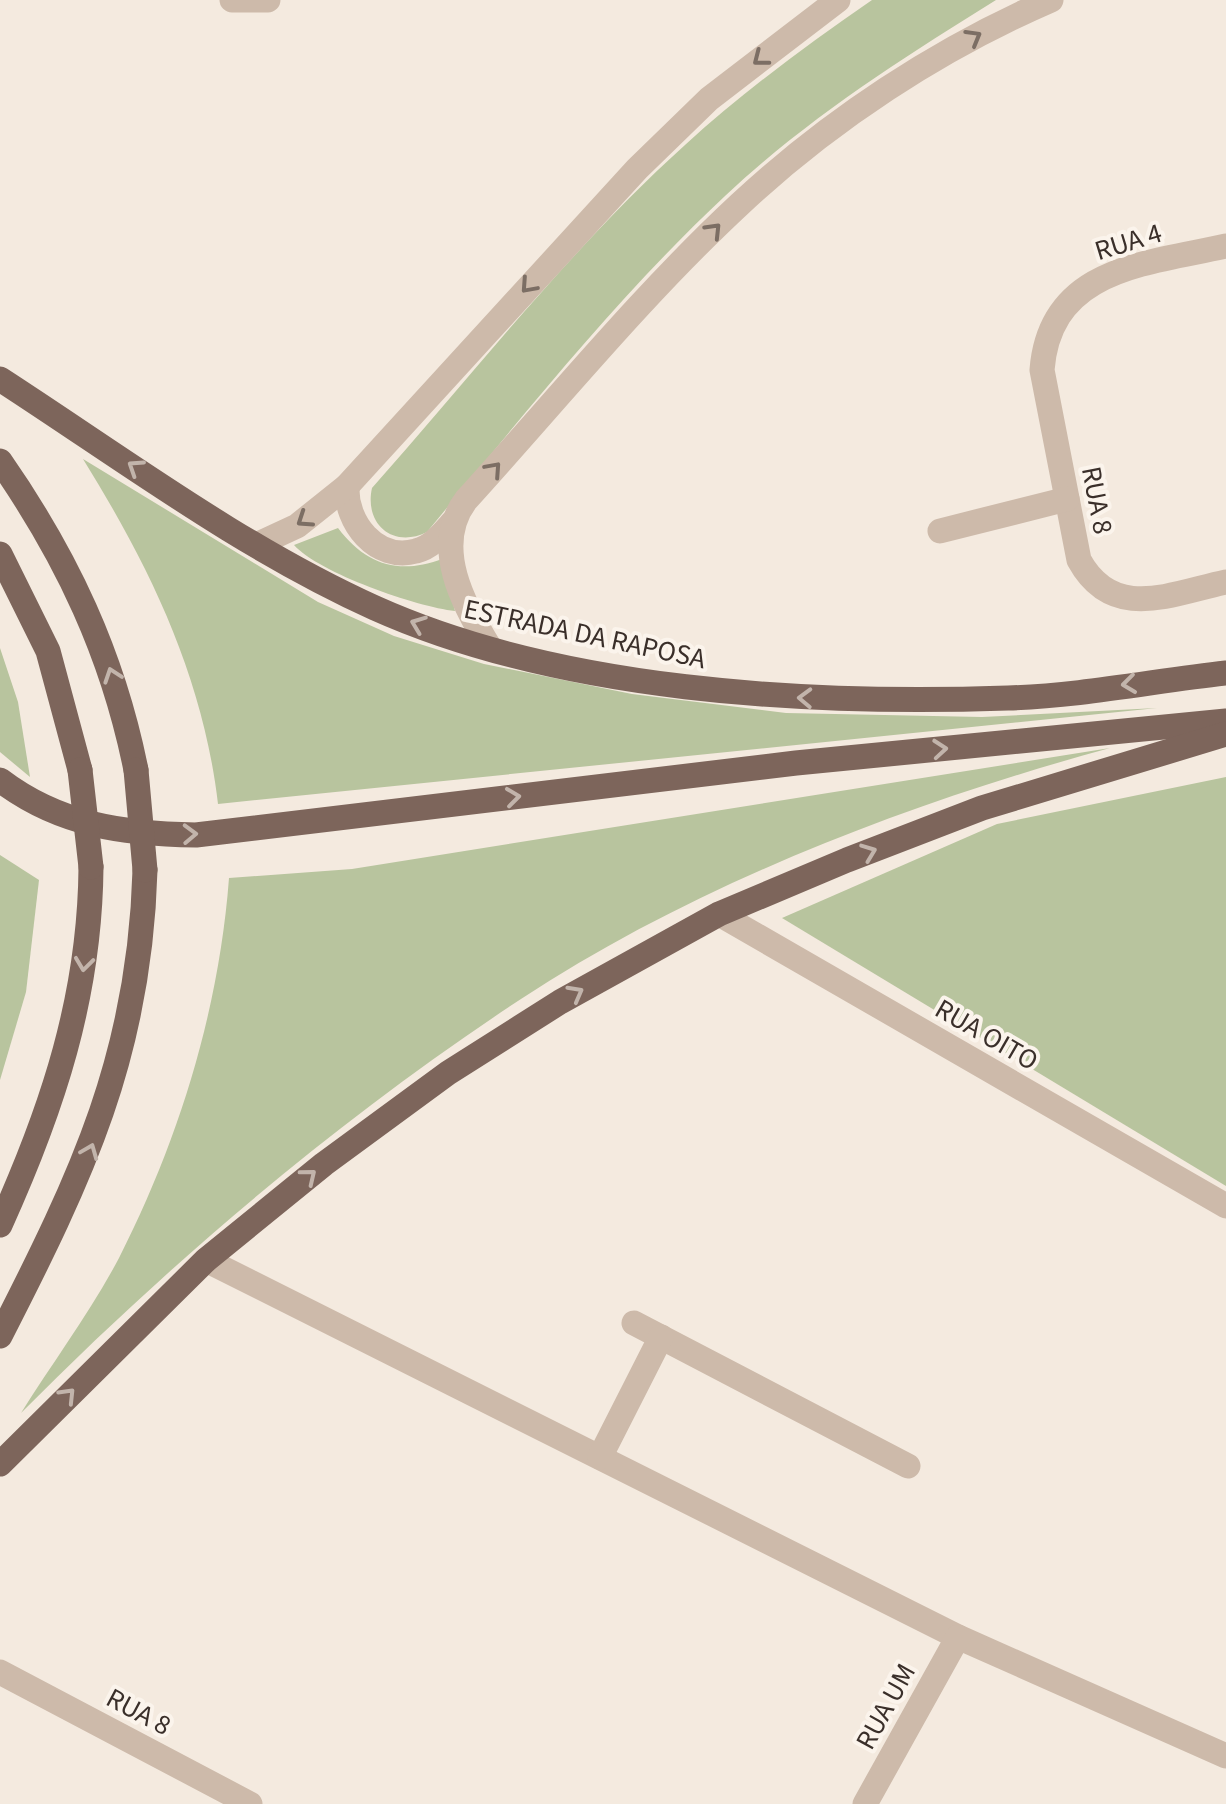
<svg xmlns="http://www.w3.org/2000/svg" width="1226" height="1804" font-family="'Source Sans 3',sans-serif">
	<rect width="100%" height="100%" fill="#f4eadf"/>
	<g fill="#b8c49e">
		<path d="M872,0h124c-95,59 -189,119 -271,196 -109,102 -203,221 -298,336 -34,17 -63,-8 -55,-44 102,-115 199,-240 313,-343 59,-54 122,-100 187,-145z"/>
		<path d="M83,459l235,143 76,34 90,28 148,30 154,19 196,4 175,-9 -939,96c-15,-128 -68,-237 -135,-345z"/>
		<path d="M338,528c28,37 61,47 104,31l13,52c-38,-4 -136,-38 -161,-66z"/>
		<path d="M0,648l18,54 12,75 -30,-25z"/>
		<path d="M1110,748c-201,55 -414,136 -589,251 -182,120 -347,260 -500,414 32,-51 70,-102 98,-155 60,-118 100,-248 110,-380l123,-9z"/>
		<path d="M1226,777v409l-444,-268 215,-94z"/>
		<path d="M0,855l39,25 -13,112 -26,88z"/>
	</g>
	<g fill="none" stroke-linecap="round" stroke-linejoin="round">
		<g stroke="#cdbaaa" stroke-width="25">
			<path d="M232,0h36"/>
			<path d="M1226,246c-81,18 -176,22 -184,124l37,190c34,62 91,34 147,22"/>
			<path d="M347,486c-2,36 29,76 69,65 16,-4 26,-17 37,-29"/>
			<path d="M940,531l127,-32"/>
			<path d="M256,545l41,-19 50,-40 290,-317 72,-70 129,-99"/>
			<path d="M490,648c-26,-42 -59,-102 -24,-148 90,-99 176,-205 274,-296 90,-84 198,-155 311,-204"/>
			<path d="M719,914l507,292"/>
			<path d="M206,1260l752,377 268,119"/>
			<path d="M634,1323l274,143"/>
			<path d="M600,1457l61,-120"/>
			<path d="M0,1672l250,132"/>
			<path d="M865,1804l93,-167"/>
		</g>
		<g stroke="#7d655b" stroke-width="25">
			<path d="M0,379c122,79 242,169 375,229 185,83 432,97 633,90 72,-2 146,-17 218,-25"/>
			<path d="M0,461c67,96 113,194 136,309"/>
			<path d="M0,554l48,97 32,119"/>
			<path d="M0,780c59,45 124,54 196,55l600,-72 430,-42"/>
			<path d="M0,1225c53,-117 90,-229 91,-358"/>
			<path d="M0,1336c82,-160 140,-282 145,-466"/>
			<path d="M0,1464l206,-204 118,-96 124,-91 112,-71 159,-88 128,-54 135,-52 244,-74"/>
		</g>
		<g stroke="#7d655b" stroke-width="25">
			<path d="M80,770l11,97"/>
			<path d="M136,770l9,100"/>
		</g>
	</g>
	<defs><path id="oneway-chevron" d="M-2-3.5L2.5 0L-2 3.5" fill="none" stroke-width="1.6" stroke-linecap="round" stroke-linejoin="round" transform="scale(2.5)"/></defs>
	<g stroke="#7c6e64">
		<use href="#oneway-chevron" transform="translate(974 37) rotate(-30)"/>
		<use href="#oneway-chevron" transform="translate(760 59) rotate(142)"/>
		<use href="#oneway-chevron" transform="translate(714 230) rotate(-46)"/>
		<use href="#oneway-chevron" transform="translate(528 286) rotate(132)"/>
		<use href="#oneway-chevron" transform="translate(494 469) rotate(-48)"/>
		<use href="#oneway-chevron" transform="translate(304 520) rotate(146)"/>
	</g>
	<g stroke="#c2b4ab">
		<use href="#oneway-chevron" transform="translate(135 467) rotate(-147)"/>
		<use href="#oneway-chevron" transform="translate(418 624) rotate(-159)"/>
		<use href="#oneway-chevron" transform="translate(112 675) rotate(-109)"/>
		<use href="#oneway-chevron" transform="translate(1129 684) rotate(173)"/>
		<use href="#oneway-chevron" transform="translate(805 698) rotate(-178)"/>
		<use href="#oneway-chevron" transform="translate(940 749) rotate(-5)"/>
		<use href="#oneway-chevron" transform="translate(513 797) rotate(-7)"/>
		<use href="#oneway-chevron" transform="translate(190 834) rotate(-2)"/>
		<use href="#oneway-chevron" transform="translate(869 852) rotate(-21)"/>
		<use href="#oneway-chevron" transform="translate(84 964) rotate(97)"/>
		<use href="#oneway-chevron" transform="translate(576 993) rotate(-29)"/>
		<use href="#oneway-chevron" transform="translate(90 1151) rotate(-68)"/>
		<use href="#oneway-chevron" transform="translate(309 1176) rotate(-39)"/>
		<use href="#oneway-chevron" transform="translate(68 1395) rotate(-46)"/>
	</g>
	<g text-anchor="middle" stroke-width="8" stroke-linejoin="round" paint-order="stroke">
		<g font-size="28" fill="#3a2f2a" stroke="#fbf4ec">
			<text transform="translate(1128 241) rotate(-17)" y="10">RUA 4</text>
			<text transform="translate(1098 500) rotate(79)" y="10">RUA 8</text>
			<text transform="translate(585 633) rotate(12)" y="10">ESTRADA DA RAPOSA</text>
			<text transform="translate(987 1034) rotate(30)" y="10">RUA OITO</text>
			<text transform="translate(885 1706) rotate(-61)" y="10">RUA UM</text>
			<text transform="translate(139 1711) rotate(28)" y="10">RUA 8</text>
		</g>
	</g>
</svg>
